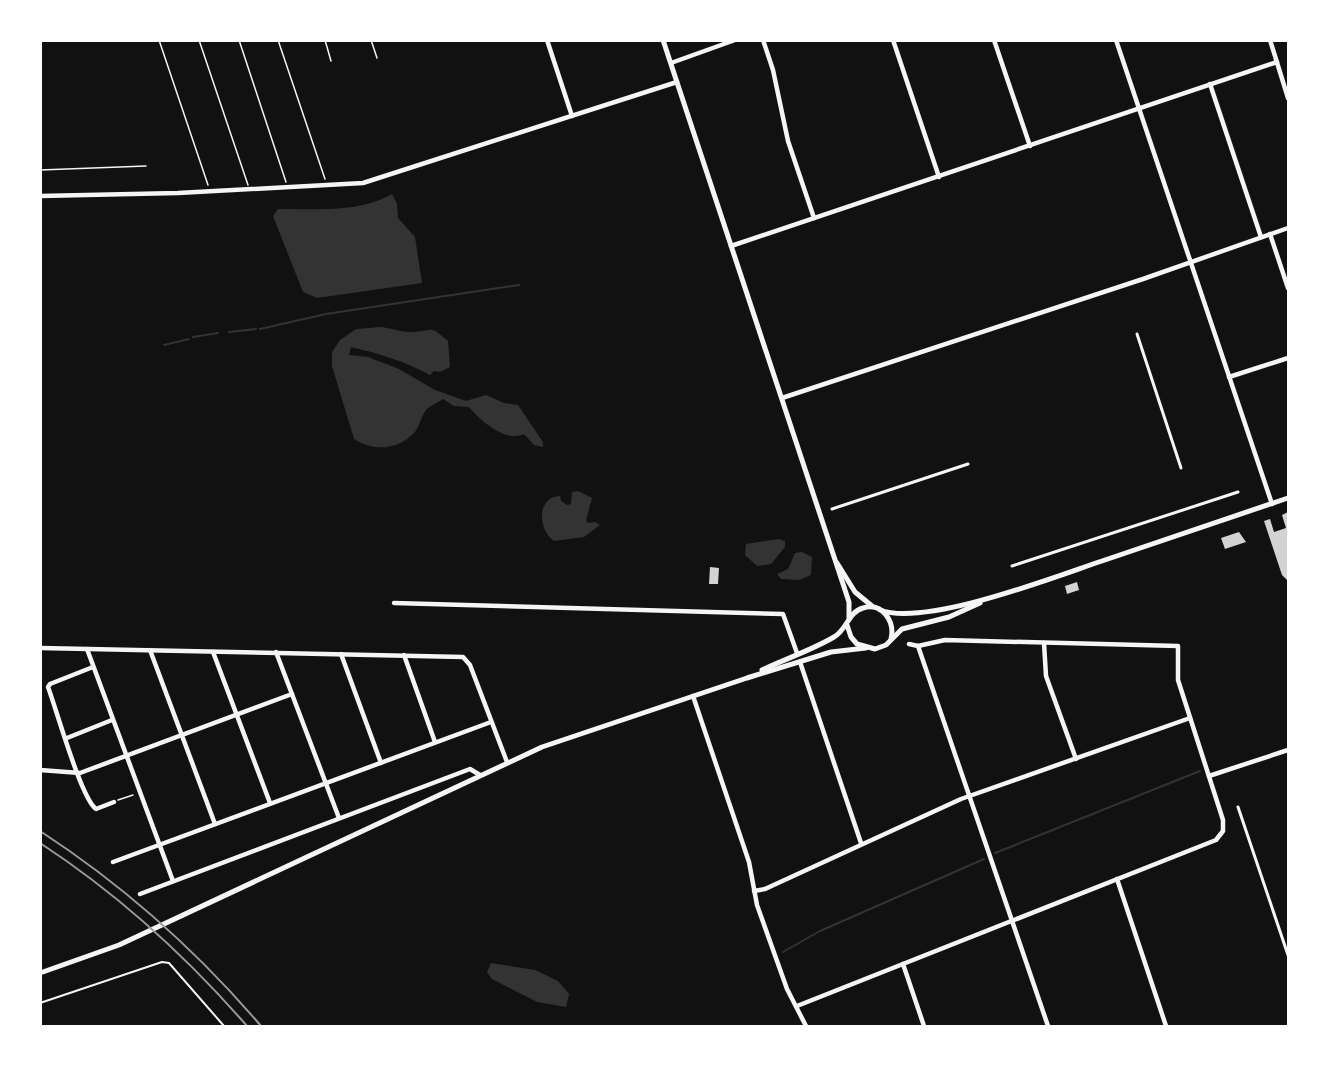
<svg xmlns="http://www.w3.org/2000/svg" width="1329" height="1067" font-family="Mulish,sans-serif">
	<rect width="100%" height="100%" fill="#111"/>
	<g fill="#333">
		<path d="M392,194l5,10 1,14 17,19 7,46 -105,15 -14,-6 -30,-76 5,-7c37,0 81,4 114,-15z"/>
		<path d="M381,327c10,1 23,6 33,5 21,-2 15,-7 34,9l2,26 -10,5 -6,-1 -4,4c-26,-14 -50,-21 -79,-28l-2,8 19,2 31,12 36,21 31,11 20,-6 18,8 14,2 25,37v5l-9,-2 -10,-11c-19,9 -44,-14 -55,-27l-15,-1 -11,-7c-4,3 -12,6 -16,10 -6,6 -7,18 -13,24 -18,18 -41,18 -60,6l-22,-73v-14l8,-12 16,-11z"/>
		<path d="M578,491l14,7 -6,22 2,3 7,-1 5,3 -16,12 -30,4c-16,-11 -18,-44 6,-45l1,5 6,4 4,-1 1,-12z"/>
		<path d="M779,539l6,2v6l-14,17 -14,2 -12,-11 1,-11z"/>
		<path d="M802,552l10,5 -1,18 -12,5 -18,-1 -4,-5 11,-5 7,-16z"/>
		<path d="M491,963l44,7 23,11 11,13 -3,13 -29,-5 -45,-23 -5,-7z"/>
	</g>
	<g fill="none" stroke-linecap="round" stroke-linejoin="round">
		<g stroke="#333" stroke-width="2">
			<path d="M260,329l66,-15 193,-29"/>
			<path d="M229,332l27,-3"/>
			<path d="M193,337l25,-4"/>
			<path d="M164,345l25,-6"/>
			<path d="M995,853l205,-82"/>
			<path d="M783,952l37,-21 164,-72"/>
		</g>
	</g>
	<g fill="#d3d3d3">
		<path d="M1288,512v69l-6,-6 -18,-54 6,-2 4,13 12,-4 -4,-13z"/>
		<path d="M1239,532l7,10 -21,7 -4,-11z"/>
		<path d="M710,567l9,1 -1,16h-9z"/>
		<path d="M1077,582l2,8 -12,4 -2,-8z"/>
	</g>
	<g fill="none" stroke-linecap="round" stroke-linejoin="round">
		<g stroke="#f5f5f5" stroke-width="1.5">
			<path d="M159,40l49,145"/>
			<path d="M199,40l49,145"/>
			<path d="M239,40l47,142"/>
			<path d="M278,40l47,139"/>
			<path d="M325,40l6,21"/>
			<path d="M371,40l6,18"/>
			<path d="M40,170l106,-4"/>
			<path d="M118,800l15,-5"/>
		</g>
		<path stroke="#f5f5f5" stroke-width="2" d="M40,1003l122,-41 7,1 55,63"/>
		<g stroke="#f5f5f5" stroke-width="3">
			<path d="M1137,334l44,134"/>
			<path d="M832,509l136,-45"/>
			<path d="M1012,566l226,-74"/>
			<path d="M1238,807l50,148"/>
		</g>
		<g stroke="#f5f5f5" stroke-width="4.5">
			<path d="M547,40l25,76"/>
			<path d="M763,40l10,30 15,71 26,77"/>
			<path d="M893,40l46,137"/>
			<path d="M994,40l36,106"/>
			<path d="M1116,40l156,464"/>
			<path d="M1270,40l18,58"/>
			<path d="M671,63l64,-23"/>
			<path d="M1210,84l51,153"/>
			<path d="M40,196l138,-3 185,-10 314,-101"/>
			<path d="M1270,234l18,54"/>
			<path d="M731,246l546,-184"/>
			<path d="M1229,377l59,-19"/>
			<path d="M782,398l361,-119 145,-51"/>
			<path d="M394,603l389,11 14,39"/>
			<path d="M1044,643l2,33 30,83"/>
			<path d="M909,644l9,2 130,380"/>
			<path d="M40,648l423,9 7,8 37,97"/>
			<path d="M87,649l86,232"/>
			<path d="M150,650l65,174"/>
			<path d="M213,652l57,151"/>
			<path d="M276,652l63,166"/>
			<path d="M341,654l40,109"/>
			<path d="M404,655l31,87"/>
			<path d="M800,662l61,181"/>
			<path d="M93,667l-43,17 -2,3c9,24 33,111 48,122l18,-7"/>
			<path d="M693,696l56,166 8,43 30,84 19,37"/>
			<path d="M67,738l45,-18"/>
			<path d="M40,770l40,3 212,-79"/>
			<path d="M1209,776l79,-26"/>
			<path d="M113,862l378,-140"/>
			<path d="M1117,879l49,147"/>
			<path d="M754,891l11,-2 196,-90 229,-81"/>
			<path d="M140,894l330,-125 10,6"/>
			<path d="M903,964l21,62"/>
			<path d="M797,1006l419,-166 7,-9v-11l-45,-140v-34l-233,-6 -27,6"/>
		</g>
		<g stroke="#f5f5f5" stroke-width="5">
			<path d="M663,40l186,562v16"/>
			<path d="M837,563l18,29 17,14"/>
			<path d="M880,610c46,17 174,-33 222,-49 62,-21 124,-42 186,-63"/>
			<path d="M847,625l4,12 6,7 18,5 11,-4 16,-16 47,-12 31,-14"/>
			<path d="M762,670c23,-11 50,-20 72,-33 13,-7 14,-25 29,-29 20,-6 32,14 28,31"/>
			<path d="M40,973l79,-28 423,-198 205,-69 84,-26 35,-4"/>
		</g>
		<g stroke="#9a9a9a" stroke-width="2">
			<path d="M40,831c83,54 157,120 221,195"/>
			<path d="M40,843c78,51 146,113 207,183"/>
		</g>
	</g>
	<rect width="1329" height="1067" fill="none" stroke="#ffffff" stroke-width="84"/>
</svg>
